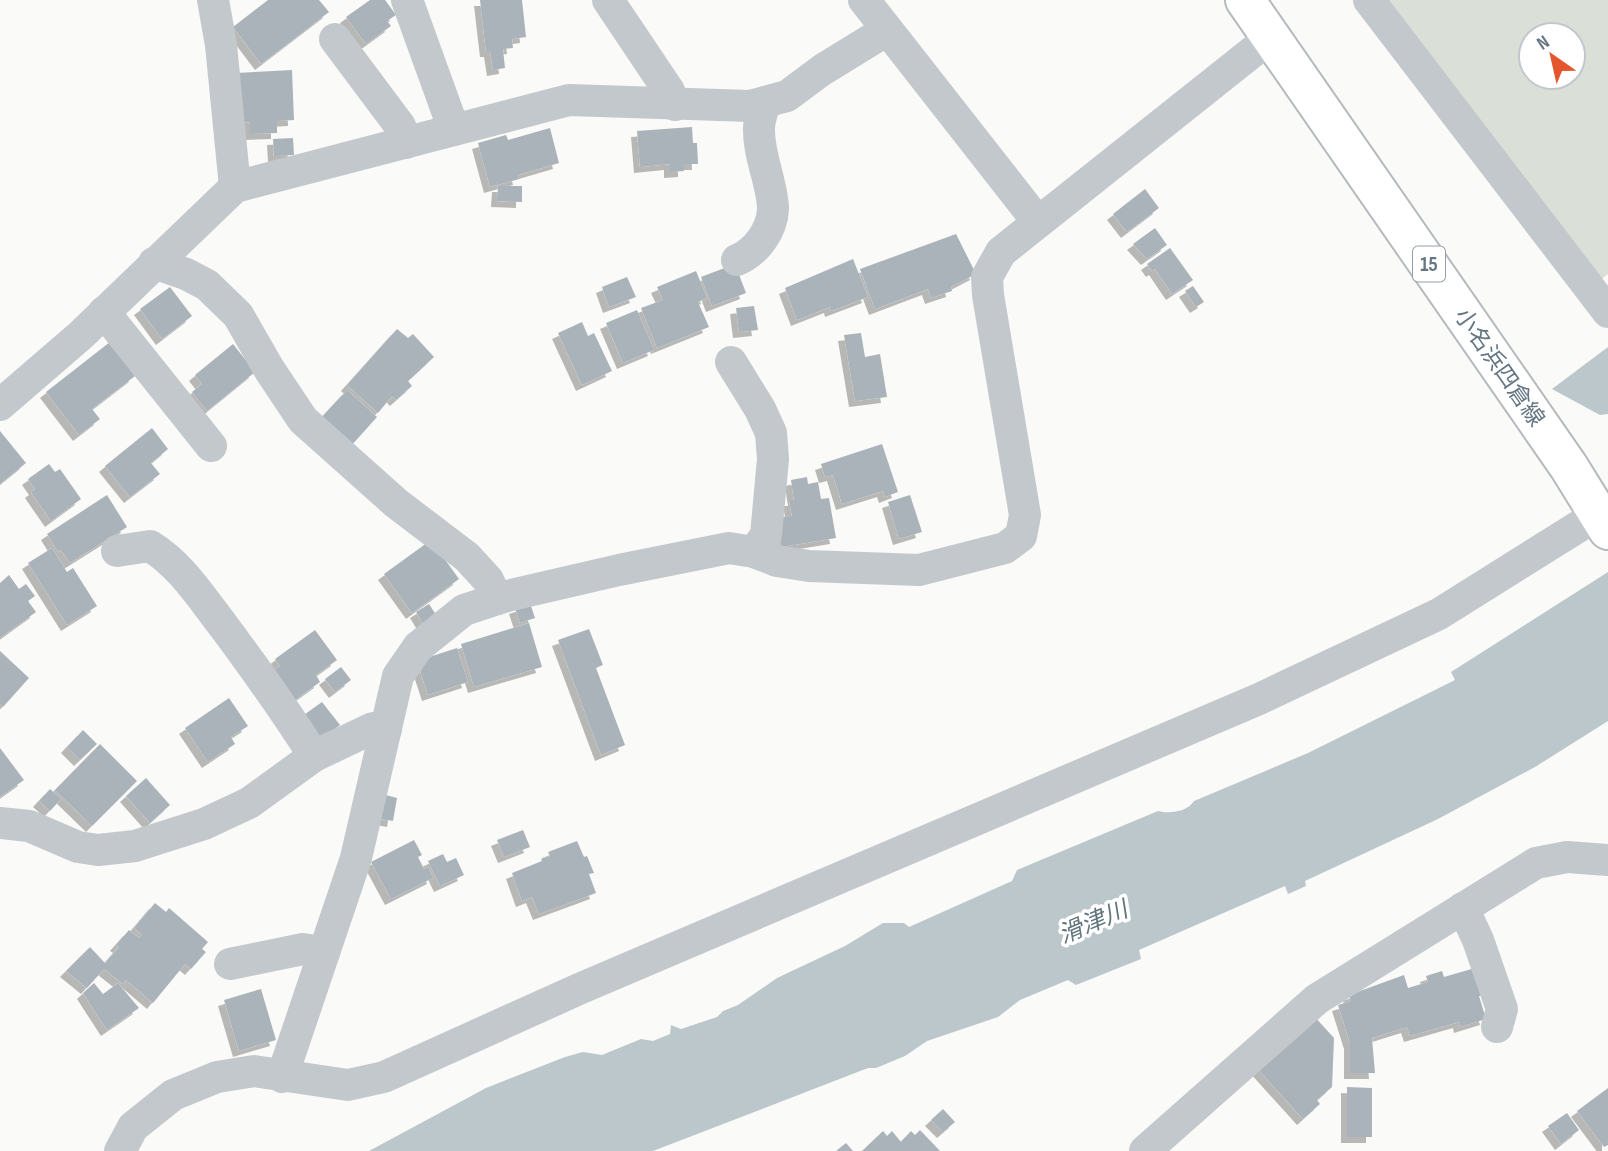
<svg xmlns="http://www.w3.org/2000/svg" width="1608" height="1151" font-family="'Sofia Sans Condensed','Noto Sans JP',sans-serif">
	<defs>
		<filter id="shadow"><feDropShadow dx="-6" dy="6" stdDeviation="0" flood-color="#0004"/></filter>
	</defs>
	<rect width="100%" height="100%" fill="#fafaf8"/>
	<path fill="#dadfd7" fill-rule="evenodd" d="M1370,0h238v274l-16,13zM1531,35h42v42h-42z"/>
	<g fill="#bbc7cb">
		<path d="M1608,347v67l-8,1 -48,-26z"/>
		<path d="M1608,572v149l-73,46 -97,52 -133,62 1,5 -18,8 -3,-8 -146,64 2,9 -65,26 -8,-5 -48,20 -22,17 -71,24 -22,15 -29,12h-8l-215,83h-284l117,-63 79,-31 18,-5 19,3 39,-16 12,2 17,-7 1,-9 10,4 36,-12 6,-6 15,-6 39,-27 68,-32 38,-23h21l5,4 103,-46 5,-11 141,-59c12,3 29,1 36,-10l114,-48 147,-73 -4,-8z"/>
	</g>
	<g fill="#aab3b9" filter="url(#shadow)">
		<path d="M268,0h51l10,12 -68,52 -28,-37z"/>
		<path d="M370,0h15l11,15 -9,6 4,5 -25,18 -20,-27z"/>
		<path d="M480,0h42l4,37 -14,2 1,9 -10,1 2,19 -12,2 -3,-19h-4z"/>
		<path d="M292,70l2,50 -17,1v12l-27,1v-12l-11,1 -2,-50z"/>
		<path d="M692,127l1,16h4l1,21h-14v7l-14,1v-8l-30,3 -3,-36z"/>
		<path d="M550,128l9,35 -41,12 1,4 -29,8 -12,-44 28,-8 2,5z"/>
		<path d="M293,138l1,17 -20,1 -1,-17z"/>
		<path d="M498,186h24v16l-25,-1z"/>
		<path d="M1145,189l14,19 -32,24 -14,-18z"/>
		<path d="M1155,228l12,17 -20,14 -14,-15z"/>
		<path d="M956,234l20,40 -25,13 1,4 -21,7 -3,-9 -53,20 -15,-40z"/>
		<path d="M1170,248l23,32 -21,14 -17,-25 -3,2 -5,-7z"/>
		<path d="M853,259l15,38 -37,14 -1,-4 -33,13 -12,-32z"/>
		<path d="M735,264l11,29 -34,13 -11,-29z"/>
		<path d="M696,271l11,27 -9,4 11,25 -52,21 -16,-40 22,-8 -6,-13z"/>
		<path d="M627,277l9,20 -27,10 -7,-20z"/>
		<path d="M1193,286l11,16 -8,5 -11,-16z"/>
		<path d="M170,287l22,29 -30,23 -22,-30z"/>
		<path d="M754,306l4,24 -19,2 -3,-24z"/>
		<path d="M637,310l17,40 -31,13 -17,-40z"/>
		<path d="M582,322l6,14 6,-3 18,38 -30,14 -24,-52z"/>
		<path d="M397,329l11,9 5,-4 21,23 -26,24 4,5 -16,14 -4,-4 -14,17 -31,-28z"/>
		<path d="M861,333l4,24 15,-3 7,43 -32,4 -11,-66z"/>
		<path d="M110,342l25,34 -43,33 8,10 -21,16 -33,-43z"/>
		<path d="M233,344l22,28 -48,39 -15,-19 10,-8 -7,-9z"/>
		<path d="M347,390l30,27 -26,29 -31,-27z"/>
		<path d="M152,428l16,21 -17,14 9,11 -30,23 -25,-31z"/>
		<path d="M0,431l26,32 -26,21z"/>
		<path d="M882,444l16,48 -13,5 -2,-6 -41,13 -9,-29 -8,2 -4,-13z"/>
		<path d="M49,464l6,8 5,-3 21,30 -30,22 -20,-29 4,-3 -7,-10z"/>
		<path d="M807,477l1,7 10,-2 3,17 8,-1 7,40 -55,9 -1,-30 12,-1 -3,-16h5l-3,-20z"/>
		<path d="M107,495l20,32 -57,36 -9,-13 -3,2 -11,-18z"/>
		<path d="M910,495l12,37 -23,7 -11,-37z"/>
		<path d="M431,540l28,39 -47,34 -28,-39z"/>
		<path d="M52,548l15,24 6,-4 24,38 -30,19 -39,-62z"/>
		<path d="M9,575l10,14 7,-5 9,12 -7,5 8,11 -36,26v-55z"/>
		<path d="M530,603l5,15 -15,5 -5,-15z"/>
		<path d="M429,604l9,14 -13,9 -9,-15z"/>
		<path d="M529,623l13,44 -68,20 -13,-43z"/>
		<path d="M589,629l14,36 -7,3 29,77 -24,10 -43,-115z"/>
		<path d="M315,630l22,30 -21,15 4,7 -25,18 -21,-30 6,-4 -5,-7z"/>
		<path d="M457,648l11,34 -40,13 -11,-34z"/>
		<path d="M0,651l29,27 -26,29 -3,-3z"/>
		<path d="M341,667l10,13 -16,12 -10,-13z"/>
		<path d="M229,698l19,28 -17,11 4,7 -27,18 -23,-34z"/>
		<path d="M322,702l18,23 -21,16 -18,-24z"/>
		<path d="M83,730l14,14 -17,16 -13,-13z"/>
		<path d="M100,744l37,37 -45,45 -37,-36z"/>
		<path d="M0,748l24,32 -24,17z"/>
		<path d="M146,778l24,27 -20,18 -24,-27z"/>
		<path d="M50,789l11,10 -11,12 -11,-10z"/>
		<path d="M382,794l15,4 -4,23 -17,-3z"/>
		<path d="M523,830l7,17 -26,10 -7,-17z"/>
		<path d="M414,840l8,15 -4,2 6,12 4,-2 5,11 -42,21 -20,-37z"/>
		<path d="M577,841l7,16 3,-1 7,17 -5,1 7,19 -57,21 -7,-17 -10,4 -10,-28 30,-12 -1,-2 9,-3 -2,-4z"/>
		<path d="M443,854l4,8 9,-4 8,17 -24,11 -12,-25z"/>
		<path d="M155,903l11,9 3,-4 39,34 -6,7 4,3 -15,17 -6,-5 -32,39 -27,-23 -3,4 -19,-15 -17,19 -21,-17 24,-24 15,16 14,-16 -3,-2 13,-15 10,8 3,-3 -8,-7z"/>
		<path d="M1475,968l9,27 -5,1 7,23 -26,8 -1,-5 -49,14 -3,-9 -35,11 3,35h-25v-30l-12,-38 13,-4 -2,-6 55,-20 4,13 20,-6 -2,-6 16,-5 2,6z"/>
		<path d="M94,983l9,11 15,-11 21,25 -32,22 -24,-37z"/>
		<path d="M261,989l15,51 -37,11 -15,-51z"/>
		<path d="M1313,1015l21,23 -2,49 -15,13 3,4 -17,15 -47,-52z"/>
		<path d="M1347,1087l25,1v49h-25z"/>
		<path d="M1608,1088v57l-4,2 -27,-36z"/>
		<path d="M943,1109l12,13 -12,10 -12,-12z"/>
		<path d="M1567,1113l12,17 -18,14 -13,-18z"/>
		<path d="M920,1130l20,21h-78l21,-20 4,5 5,-5 9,11 10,-11 4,4z"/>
		<path d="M846,1143l7,8h-17z"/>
	</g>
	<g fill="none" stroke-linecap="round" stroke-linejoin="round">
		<g stroke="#b5babe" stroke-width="42">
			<path id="major" d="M1245,0l324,467 39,63"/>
		</g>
		<g stroke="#c3c8cc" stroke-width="32">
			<path d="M213,0l8,45 14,142"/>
			<path d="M407,0l47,130"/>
			<path d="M608,0l61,91 6,14"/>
			<path d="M864,0l174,222"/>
			<path d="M1369,0l239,312"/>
			<path d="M335,39l65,87 6,17"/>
			<path d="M737,260c19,-8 35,-29 36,-51 0,-24 -15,-54 -14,-81 0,-8 4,-18 6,-26"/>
			<path d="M154,263l32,11 21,11 31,30 31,54 34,51 93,83 71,54 21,23 9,19"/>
			<path d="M104,312l107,134"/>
			<path d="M731,362l29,47 11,24 2,26 -7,76 -12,17"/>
			<path d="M0,405l81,-70 154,-148 334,-87 181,6 37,-10 35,-26 65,-40"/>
			<path d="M117,551l33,-5c31,19 50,50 72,78 32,43 63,86 92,132"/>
			<path d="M0,823l29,3 49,21 20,3 37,-4 69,-22 45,-21 65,-47 59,-28 13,1"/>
			<path d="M1463,908l15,32 24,69 -5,18"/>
			<path d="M230,964l73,-15 21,3"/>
			<path d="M282,1077l74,-219 42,-182 20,-29 46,-37 43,-14 112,-26 110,-22 25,4 23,9 32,5 110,4 86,-22 16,-12 4,-21 -37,-220 -1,-18 14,-25 269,-214"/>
			<path d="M120,1151l13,-24 40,-32 44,-18 37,-6 94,14 36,-8 195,-88 680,-290 180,-85 169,-106"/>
			<path d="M1145,1151l172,-152 219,-136 31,-6 41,3"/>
		</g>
		<use href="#major" stroke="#fff" stroke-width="38"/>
	</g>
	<g text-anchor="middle" stroke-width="7" stroke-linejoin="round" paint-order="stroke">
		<rect fill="#fff" stroke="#939fa8" stroke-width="2" x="1413" y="246.5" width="32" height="35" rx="5"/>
		<g font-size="21" font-weight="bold" fill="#657683">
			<text x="1429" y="271">15</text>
		</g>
		<g font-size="23" fill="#657683" stroke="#fff">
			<text transform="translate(1500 367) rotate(55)" y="8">小名浜四倉線</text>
		</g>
		<g font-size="24" font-style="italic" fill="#60757c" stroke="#fff">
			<text transform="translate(1093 922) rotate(-23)" y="8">滑津川</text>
		</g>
	</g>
	<g transform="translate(1552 56) rotate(326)"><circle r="33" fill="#ffffff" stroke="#c1c8cd" stroke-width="2"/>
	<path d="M0-5L12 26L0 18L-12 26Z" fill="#e4572e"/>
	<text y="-10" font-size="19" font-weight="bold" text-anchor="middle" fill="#657683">N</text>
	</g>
</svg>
